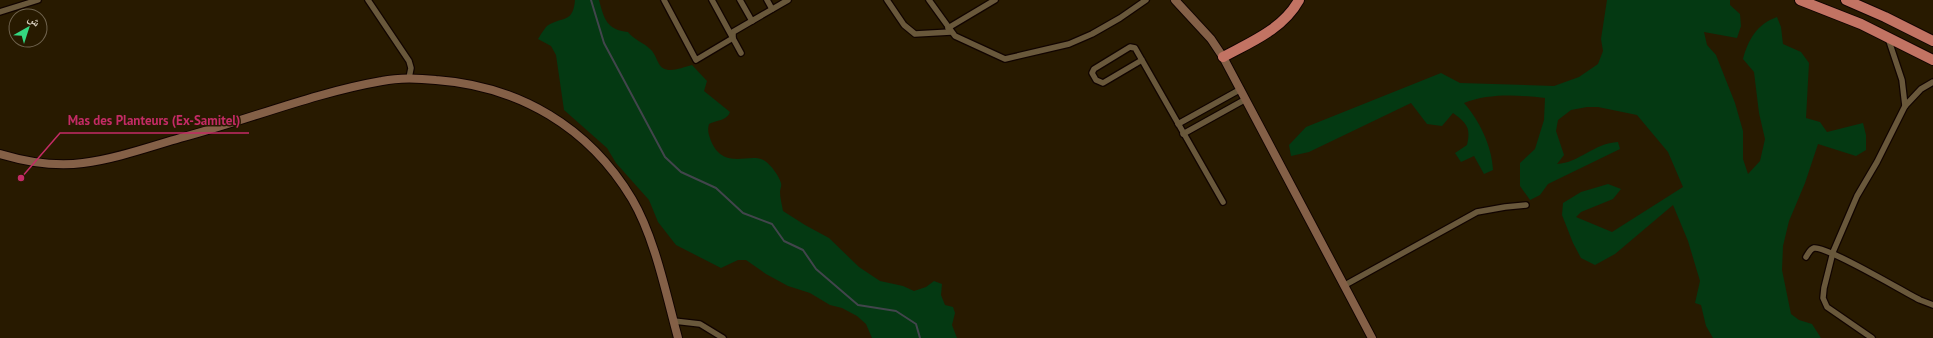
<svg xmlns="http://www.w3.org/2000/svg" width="1933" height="338" font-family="'PT Sans','Noto Naskh Arabic',sans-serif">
	<rect width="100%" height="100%" fill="#281a00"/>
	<g fill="#043912">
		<path d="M575,0h24c5,19 8,30 29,32 6,8 15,10 22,17 4,3 6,9 8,13 6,14 22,6 34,3l15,16 -3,10 26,21c-3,9 -14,8 -21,12 -2,7 0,11 2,17 13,31 40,10 54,20 6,4 14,15 16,22 1,3 -1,6 -1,9 0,6 2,13 3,19l22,14 24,13 30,29 21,14 23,5 11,5 12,-4 8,-6 8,3 -1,11 4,10 8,2 2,6 -3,12 5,13h-85l-6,-14 -9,-8 -15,-8 -12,-3 -20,-12 -22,-7 -22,-12 -20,-14h-8l-17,8 -45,-23 -18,-23 -9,-22 -33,-37 -9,-15 -43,-38 -8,-55 -5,-9 -13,-7c2,-3 6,-10 9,-13 15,-10 26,-2 28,-26z"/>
		<path d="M1607,0h123v5l10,9 1,12 -4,12 -33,-6 3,13 9,10 19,48 8,28v28l5,15 12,-13 5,-22 -6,-26 -5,-41 -11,-13c5,-19 14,-35 34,-42l4,10 2,17 18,8 8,11 -3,55 14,4 7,10 36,-9 3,12v15l-10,6 -38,-12 -13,39 -16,38 -6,25 -1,24 9,44 8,6 13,4 9,14h-108l-7,-12 -5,-21 -6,-2 5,-22 -12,-40 -15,-36 -58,49 -20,11 -14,-7 -8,-15 -11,-28 1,-12 18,-11 27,-8 13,5 -8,10 -32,13 -5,5 36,15 71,-45 -15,-35 -31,-37 -39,-8h-11l-16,3 -13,10 -2,11 8,24 -7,9c22,-1 37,-21 61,-22l2,7 -72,35 -8,11 -10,5 -10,-14v-23l15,-14 9,-29 1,-22c-26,-3 -56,-5 -81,5 15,17 28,43 29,67l-9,4 -10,-18 -13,6 -6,-9 12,-8c4,-17 0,-22 -14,-32l-11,13 -15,-2 -16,-21 -102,49 -18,4 -2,-11 17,-18 135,-54 19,10 94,3 25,-9 19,-13 5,-13 -2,-12z"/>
	</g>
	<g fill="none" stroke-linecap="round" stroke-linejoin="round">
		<path stroke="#42454c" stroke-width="2" d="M591,0l13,43 61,114 16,15 35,16 27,25 29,11 12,17 19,9 13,19 42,36 38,6 20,13 4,14"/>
		<g stroke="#110400" stroke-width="8">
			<g id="street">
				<path d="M368,0l41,61 2,7 -2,10"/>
				<path d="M664,0l32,60 37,-22v-6l55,-32"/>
				<path d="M712,0l29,53"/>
				<path d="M740,0l12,21"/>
				<path d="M767,0l5,9"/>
				<path d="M887,0l17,25 11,9 36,-2"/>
				<path d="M929,0l26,36 50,23 64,-15 23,-10 28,-16 26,-18"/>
				<path d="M0,12l38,-12"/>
				<path d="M948,28l47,-28"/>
				<path d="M1888,38l14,42 3,26"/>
				<path d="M1142,60l-39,23 -7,-3 -4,-7 2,-4 36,-22 5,1 88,154"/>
				<path d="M1178,124l63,-35"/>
				<path d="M1183,134l63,-35"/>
				<path d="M1806,257c2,-3 4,-8 8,-9 13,-2 90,44 106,52l13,5"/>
				<path d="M1345,285l132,-73 28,-5 21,-2"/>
				<path d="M674,321l26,3 23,14"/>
				<path d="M1872,338l-45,-31 -4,-9 1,-10 9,-36 24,-56 20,-34 28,-56 16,-17 12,-7"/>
			</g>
		</g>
		<g stroke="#110400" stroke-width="10">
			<g id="secondary">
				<path d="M1175,0l36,39 12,18 149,281"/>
				<path d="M0,154c27,8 55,13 83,9 32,-4 66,-16 97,-25 68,-18 133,-45 202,-57 18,-4 36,-3 54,-1 83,6 153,47 196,119 23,39 34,95 46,139"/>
			</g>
		</g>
		<g stroke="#110400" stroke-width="12">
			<g id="highway">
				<path d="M1800,0l61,24 72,36"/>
				<path d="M1846,0l39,17 48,24"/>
				<path d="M1223,57c28,-15 60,-28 76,-57"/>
			</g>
		</g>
		<use href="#street" stroke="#69583b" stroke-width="5.5"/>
		<use href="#secondary" stroke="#846047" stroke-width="8"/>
		<use href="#highway" stroke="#c27363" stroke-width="10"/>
	</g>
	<path fill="none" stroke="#c42b65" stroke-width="1.5" d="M21 178L60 133H249"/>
	<circle fill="#c42b65" stroke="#281a00" stroke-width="1.5" cx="21" cy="178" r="4"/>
	<g font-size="13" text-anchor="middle" font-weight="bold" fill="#c42b65" stroke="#281a00" stroke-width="3" stroke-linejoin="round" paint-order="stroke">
		<text x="154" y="125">Mas des Planteurs (Ex-Samitel)</text>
	</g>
	<g transform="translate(28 28) rotate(39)"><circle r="19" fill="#281a00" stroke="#70644e"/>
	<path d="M0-3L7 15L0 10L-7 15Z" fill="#34d881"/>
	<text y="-6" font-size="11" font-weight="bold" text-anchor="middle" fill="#dbd2c2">ش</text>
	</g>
</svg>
